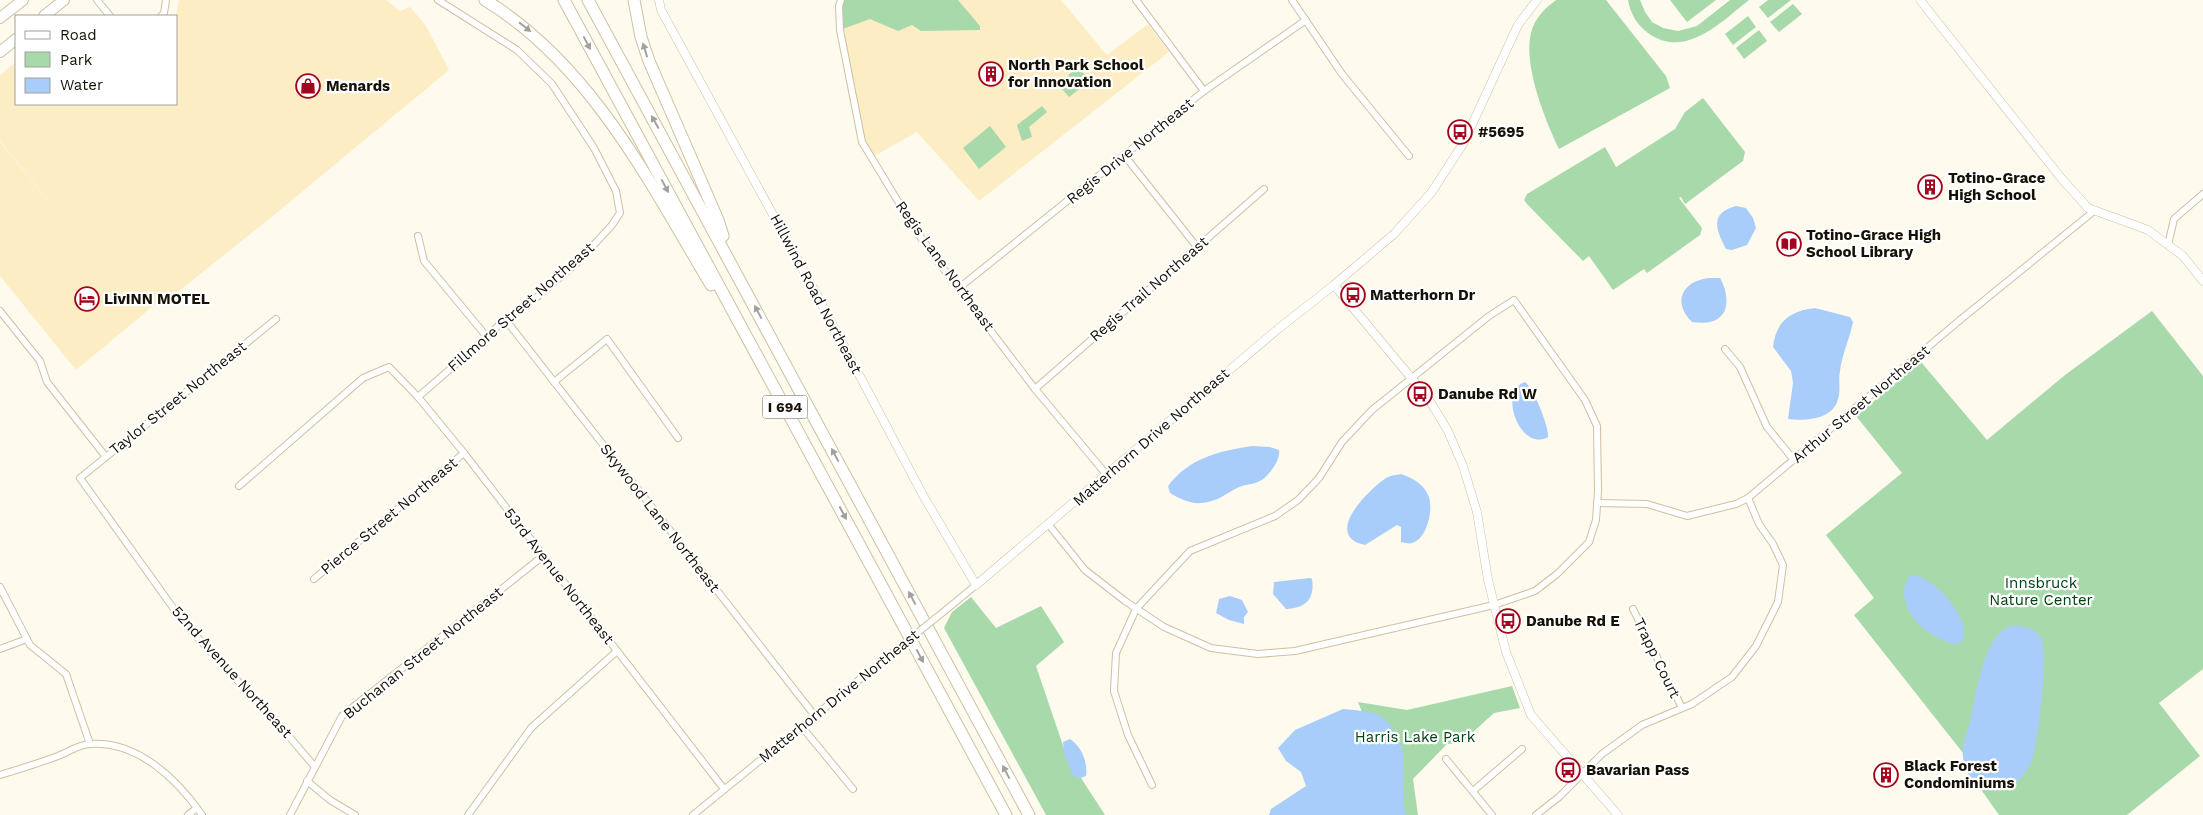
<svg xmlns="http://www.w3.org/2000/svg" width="2203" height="815" font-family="'Work Sans',sans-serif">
	<rect width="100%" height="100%" fill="#fefaed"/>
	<g fill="#fcedc5">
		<path d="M179,0h207l14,11 10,-4 16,19 23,44 -175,145 -100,80 -4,-3 -94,78 -76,-94v-134l79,97 -79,-98v-66l16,-13v42h160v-88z"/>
		<path d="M841,0h220l46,55 41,-31 21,28 -190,149 -62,-69 -46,26 -9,-16 -22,-112z"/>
	</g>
	<g fill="#a7d9ab">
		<path d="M841,0h117l22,26v4l-59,1 -9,-6 -14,6 -28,-12 -30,11z"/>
		<path d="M1556,0h50l60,76 4,12 -111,61c-14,-29 -36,-84 -28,-116 3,-14 14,-25 25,-33z"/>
		<path d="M1628,0h12l5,12 7,10 11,6 15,3 19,-5 33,-26h19c-28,22 -64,60 -101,33 -11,-8 -18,-20 -20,-33z"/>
		<path d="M1670,0h46l-29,22z"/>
		<path d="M1768,0h23l-23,18 -9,-11z"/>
		<path d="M1793,4l9,10 -23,18 -9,-10z"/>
		<path d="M1748,16l8,11 -23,18 -8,-11z"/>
		<path d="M1759,30l8,11 -23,18 -8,-11z"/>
		<path d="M1078,67l12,14 -21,16 -7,-8 10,-9 -4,-5z"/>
		<path d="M1703,98l42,54 -2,9 -58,43 -4,-7 -2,1 23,30 -2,7 -53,38 -3,-4 -31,21 -24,-34 -6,5 -56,-57 -3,-4 3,-6 78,-47 11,20 59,-38 10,-17z"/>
		<path d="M1042,106l5,6 -18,15 3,10 -10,4 -5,-16z"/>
		<path d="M990,126l16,21 -27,22 -16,-21z"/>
		<path d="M2152,311l51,65v293l-44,34 41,53 -73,59h-128l-19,-27 -8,-6 -9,-29 -109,-138 20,-17 -48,-63 76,-62 -46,-57 65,-54 66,78 78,-65z"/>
		<path d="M971,597l25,31 45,-22 23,36 -28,24 37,109 8,3 24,37h-59l-102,-187 8,-16z"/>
		<path d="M1512,686l8,22 -26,5 -33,30 -14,1 -34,35 5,36h-22l-30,-93 -8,-20 49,8z"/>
	</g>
	<g fill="#a9cdfb">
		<path d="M1736,206l10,2 7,10 3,10 -9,17 -15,5 -6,-1c-10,-19 -17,-36 10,-43z"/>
		<path d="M1709,278h11c6,10 11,30 0,39 -7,7 -19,6 -28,5 -20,-20 -10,-41 17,-44z"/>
		<path d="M1815,308l35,9 3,5c-3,16 -11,32 -13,49 -2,9 1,19 -2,28 -5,21 -33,22 -50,20l5,-36 -2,-12 -18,-24c3,-26 17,-36 42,-39z"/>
		<path d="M1525,382c9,7 24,45 23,55 -28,16 -51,-47 -23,-55z"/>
		<path d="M1252,446l18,1 9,3c2,10 -11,27 -19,31 -7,4 -16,3 -23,7 -11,6 -21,14 -35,15 -12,1 -22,-4 -32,-10l-2,-7c21,-28 51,-35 84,-40z"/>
		<path d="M1401,474c11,4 22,9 27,21 6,11 0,40 -12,46 -5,4 -9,2 -15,1v-15l-4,-2 -32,20c-43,-9 3,-55 21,-67 5,-3 10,-3 15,-4z"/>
		<path d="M1911,575c21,0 45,31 52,49 2,5 1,11 1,16l-10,5c-10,-5 -24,-10 -32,-18 -14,-13 -26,-35 -11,-52z"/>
		<path d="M1310,578l2,1c3,20 -6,29 -26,30l-13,-15 1,-12z"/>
		<path d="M1230,596l12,4 6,12 -4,5v7l-15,-4 -13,-7 3,-14z"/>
		<path d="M2015,625c8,1 22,4 26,13 8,15 -3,107 -10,125 -2,4 -7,12 -11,16 -10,10 -30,11 -43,9 -6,-8 -14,-22 -14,-32 -2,-12 6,-26 8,-38 5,-23 13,-89 44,-93z"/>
		<path d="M1343,709c11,1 25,2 35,6 15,7 25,30 26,46 1,19 -4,35 2,54h-137l2,-6 35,-23 -5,-14 -15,-11 -8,-13 17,-18z"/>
		<path d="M1070,739c12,8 18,24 16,37l-5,2 -8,-2 -9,-23 -1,-11z"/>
	</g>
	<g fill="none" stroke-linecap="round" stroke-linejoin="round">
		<g stroke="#cdc1a1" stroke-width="8">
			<g id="minor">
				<path d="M97,0l13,16"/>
				<path d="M841,0l-2,6 1,24 22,112 54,89 24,33 95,125 71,85"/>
				<path d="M1136,0l68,91"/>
				<path d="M1292,0l50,74 67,82"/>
				<path d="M161,16l3,-3 2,-13"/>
				<path d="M1124,155l73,92"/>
				<path d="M418,236l6,25 63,76"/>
				<path d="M2168,245l6,-26 29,-25"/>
				<path d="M959,288l245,-197 102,-71"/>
				<path d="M0,311l40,50 7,21 59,75"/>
				<path d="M276,319l-196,159 104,145 103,111 28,33"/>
				<path d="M505,319l310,397"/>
				<path d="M1725,349l15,18 27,60 27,33"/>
				<path d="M554,382l53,-43 71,99"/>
				<path d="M1035,389l229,-200"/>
				<path d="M418,397l69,-60 18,-18 32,-22 42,-36 33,-36 8,-12 -4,-22 -22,-43 -42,-64 -35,-34 -79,-50"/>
				<path d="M239,486l124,-108 26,-11 29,30 46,56 260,336"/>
				<path d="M1597,503l50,1 40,12 49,-12 12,-6 212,-178 134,-109"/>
				<path d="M1049,525l36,45 40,31 39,26 47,21 47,6 37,-3 199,-46 41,-14 22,-17 32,-32 7,-22 2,-29 -1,-65 -12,-26 -71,-100 -25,16 -117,94 -30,32 -23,36 -21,22 -23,16 -85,35 -54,58 -20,44 -2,38 14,44 24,50"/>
				<path d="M314,579l150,-126"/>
				<path d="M0,587l30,58 36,29 24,70"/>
				<path d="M952,605l24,-20"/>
				<path d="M1633,609l49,99"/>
				<path d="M0,649l27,-10"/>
				<path d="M802,727l51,62"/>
				<path d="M1446,759l46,56"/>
				<path d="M0,775c20,-6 39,-12 58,-19 10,-4 22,-12 32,-12 48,-3 87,35 112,71"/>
				<path d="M307,781l23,19 25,15"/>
				<path d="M1473,791l49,-42"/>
				<path d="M188,815l9,-7"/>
				<path d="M290,815l52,-99 201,-160"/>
				<path d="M468,815l63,-87 86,-77"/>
				<path d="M693,815l194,-158"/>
				<path d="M1536,815l23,-18 43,-43 40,-29 50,-21 40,-27 24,-31 22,-44 5,-37 -10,-21 -14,-20 -11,-26"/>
			</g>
		</g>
		<g stroke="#cdc1a1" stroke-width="9">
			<g id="tertiary">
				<path d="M659,0l2,10 158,289 105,198 52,88 302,-256 56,-44 60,-51 37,-41 32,-49 55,-119 19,-25"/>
				<path d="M1920,0l141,178 27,30 60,22 35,26 20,25"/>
				<path d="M1334,285l94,113 20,33 15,35 14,46 11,68 18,72 25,63 87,100"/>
			</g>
		</g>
		<g stroke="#cdc1a1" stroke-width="12">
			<g id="primary">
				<path d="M44,16l20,-16"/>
				<path d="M0,18l23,-18"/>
				<path d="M0,52l16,-13"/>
			</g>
		</g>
		<g stroke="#cdc1a1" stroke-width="13">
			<g id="motorway">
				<path d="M485,0c106,65 164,181 226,285"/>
				<path d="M564,0l442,815"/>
				<path d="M588,0l441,815"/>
				<path d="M634,0l7,37 8,24 69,159 5,16"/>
			</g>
		</g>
		<use href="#minor" stroke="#fff" stroke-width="6"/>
		<use href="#tertiary" stroke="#fff" stroke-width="8"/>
		<use href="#primary" stroke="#fff" stroke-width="10"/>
		<use href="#motorway" stroke="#fff" stroke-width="11"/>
		<g stroke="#cdc1a1" stroke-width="8" stroke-linecap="butt">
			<path id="minor-bridge" d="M887,657l65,-52"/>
		</g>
		<use href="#minor-bridge" stroke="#fff" stroke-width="6"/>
	</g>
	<defs><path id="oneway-solid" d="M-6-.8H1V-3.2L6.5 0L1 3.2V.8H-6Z" transform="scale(1.25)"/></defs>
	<g fill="#a1a09b">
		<use href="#oneway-solid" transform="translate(525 27) rotate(38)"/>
		<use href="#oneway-solid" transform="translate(587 43) rotate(62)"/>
		<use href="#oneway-solid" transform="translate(645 50) rotate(-107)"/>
		<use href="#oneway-solid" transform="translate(655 122) rotate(-119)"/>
		<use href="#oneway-solid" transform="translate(665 186) rotate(62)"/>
		<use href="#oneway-solid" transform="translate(758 312) rotate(-118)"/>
		<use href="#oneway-solid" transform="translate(835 455) rotate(-118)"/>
		<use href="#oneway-solid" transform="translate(843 513) rotate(62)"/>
		<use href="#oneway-solid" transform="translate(912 598) rotate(-118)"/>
		<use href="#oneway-solid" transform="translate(920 656) rotate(62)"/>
		<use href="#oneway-solid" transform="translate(1006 772) rotate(-118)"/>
	</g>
	<defs>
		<g id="building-ring" transform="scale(1.25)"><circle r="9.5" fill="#fff" stroke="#a3051e" stroke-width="1.5"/><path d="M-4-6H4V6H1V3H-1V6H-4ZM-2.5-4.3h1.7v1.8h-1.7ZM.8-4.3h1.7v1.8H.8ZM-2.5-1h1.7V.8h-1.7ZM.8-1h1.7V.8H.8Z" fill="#a3051e"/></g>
		<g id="shop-ring" transform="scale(1.25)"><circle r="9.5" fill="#fff" stroke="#a3051e" stroke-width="1.5"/><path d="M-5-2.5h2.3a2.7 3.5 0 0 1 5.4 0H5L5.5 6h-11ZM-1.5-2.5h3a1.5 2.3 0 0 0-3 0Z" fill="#a3051e"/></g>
		<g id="bus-ring" transform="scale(1.25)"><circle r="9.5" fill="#fff" stroke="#a3051e" stroke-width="1.5"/><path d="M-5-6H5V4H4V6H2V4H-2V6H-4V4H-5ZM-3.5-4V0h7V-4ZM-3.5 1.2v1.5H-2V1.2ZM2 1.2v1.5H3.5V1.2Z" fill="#a3051e"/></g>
		<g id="library-ring" transform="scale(1.25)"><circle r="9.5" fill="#fff" stroke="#a3051e" stroke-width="1.5"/><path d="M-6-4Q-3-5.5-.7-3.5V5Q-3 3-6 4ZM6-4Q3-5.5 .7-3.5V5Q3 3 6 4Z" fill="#a3051e"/></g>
		<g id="hotel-ring" transform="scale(1.25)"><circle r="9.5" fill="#fff" stroke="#a3051e" stroke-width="1.5"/><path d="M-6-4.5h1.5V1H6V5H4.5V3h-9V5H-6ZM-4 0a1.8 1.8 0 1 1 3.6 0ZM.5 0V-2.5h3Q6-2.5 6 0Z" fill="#a3051e"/></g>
	</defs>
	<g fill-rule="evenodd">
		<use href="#building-ring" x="991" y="74"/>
		<use href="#shop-ring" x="308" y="86"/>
		<use href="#bus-ring" x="1460" y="132"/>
		<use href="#building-ring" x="1930" y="187"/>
		<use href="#library-ring" x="1789" y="244"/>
		<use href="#bus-ring" x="1353" y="295"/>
		<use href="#hotel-ring" x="87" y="299"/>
		<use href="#bus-ring" x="1420" y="394"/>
		<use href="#bus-ring" x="1508" y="621"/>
		<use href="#bus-ring" x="1568" y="770"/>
		<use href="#building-ring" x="1886" y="775"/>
	</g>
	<g text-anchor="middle" stroke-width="4.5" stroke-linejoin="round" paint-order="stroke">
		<rect fill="#fff" stroke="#5b5851" stroke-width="1" x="762.5" y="395.5" width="45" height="23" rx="4"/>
		<g font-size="14" font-weight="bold" fill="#151106">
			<text x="785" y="412">I 694</text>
		</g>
		<g font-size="15" font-weight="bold" fill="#151106" stroke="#fff" text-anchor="start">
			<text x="1008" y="70">North Park School<tspan x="1008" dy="17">for Innovation</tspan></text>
			<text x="326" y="91">Menards</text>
			<text x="1478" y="137">#5695</text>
			<text x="1948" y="183">Totino-Grace<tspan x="1948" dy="17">High School</tspan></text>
			<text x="1806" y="240">Totino-Grace High<tspan x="1806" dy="17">School Library</tspan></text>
			<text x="1370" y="300">Matterhorn Dr</text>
			<text x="104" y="304">LivINN MOTEL</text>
			<text x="1438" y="399">Danube Rd W</text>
			<text x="1526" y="626">Danube Rd E</text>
			<text x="1904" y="771">Black Forest<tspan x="1904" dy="17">Condominiums</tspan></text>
			<text x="1586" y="775">Bavarian Pass</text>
		</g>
		<g font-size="15" fill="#151106" stroke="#fff">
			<text transform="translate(1130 151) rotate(-39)" y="5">Regis Drive Northeast</text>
			<text transform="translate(945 266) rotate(54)" y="5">Regis Lane Northeast</text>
			<text transform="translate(1149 289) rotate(-41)" y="5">Regis Trail Northeast</text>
			<text transform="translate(816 294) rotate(62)" y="5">Hillwind Road Northeast</text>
			<text transform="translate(521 307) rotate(-41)" y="5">Fillmore Street Northeast</text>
			<text transform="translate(178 398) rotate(-39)" y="5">Taylor Street Northeast</text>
			<text transform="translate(1861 404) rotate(-40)" y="5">Arthur Street Northeast</text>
			<text transform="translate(1151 437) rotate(-41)" y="5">Matterhorn Drive Northeast</text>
			<text transform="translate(389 516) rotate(-40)" y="5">Pierce Street Northeast</text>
			<text transform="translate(660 518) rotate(52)" y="5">Skywood Lane Northeast</text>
			<text transform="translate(559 576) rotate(52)" y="5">53rd Avenue Northeast</text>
			<text transform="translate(423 653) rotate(-39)" y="5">Buchanan Street Northeast</text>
			<text transform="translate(1657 658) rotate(64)" y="5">Trapp Court</text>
			<text transform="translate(232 672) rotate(48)" y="5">52nd Avenue Northeast</text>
			<text transform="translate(839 696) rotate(-39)" y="5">Matterhorn Drive Northeast</text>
		</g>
		<g font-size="15" fill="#004313" stroke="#fff">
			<text x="2041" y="588">Innsbruck<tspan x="2041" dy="17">Nature Center</tspan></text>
			<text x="1415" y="742">Harris Lake Park</text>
		</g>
	</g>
	<rect x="15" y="15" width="162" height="90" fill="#ffffff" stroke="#a1a09b"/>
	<rect x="25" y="31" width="25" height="8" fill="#ffffff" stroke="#a1a09b"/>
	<text x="60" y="40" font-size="15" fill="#151106">Road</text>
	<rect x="25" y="52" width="25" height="15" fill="#a7d9ab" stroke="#a1a09b"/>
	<text x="60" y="65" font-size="15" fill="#151106">Park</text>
	<rect x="25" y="78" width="25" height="15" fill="#a9cdfb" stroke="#a1a09b"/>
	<text x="60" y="90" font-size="15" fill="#151106">Water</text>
</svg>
